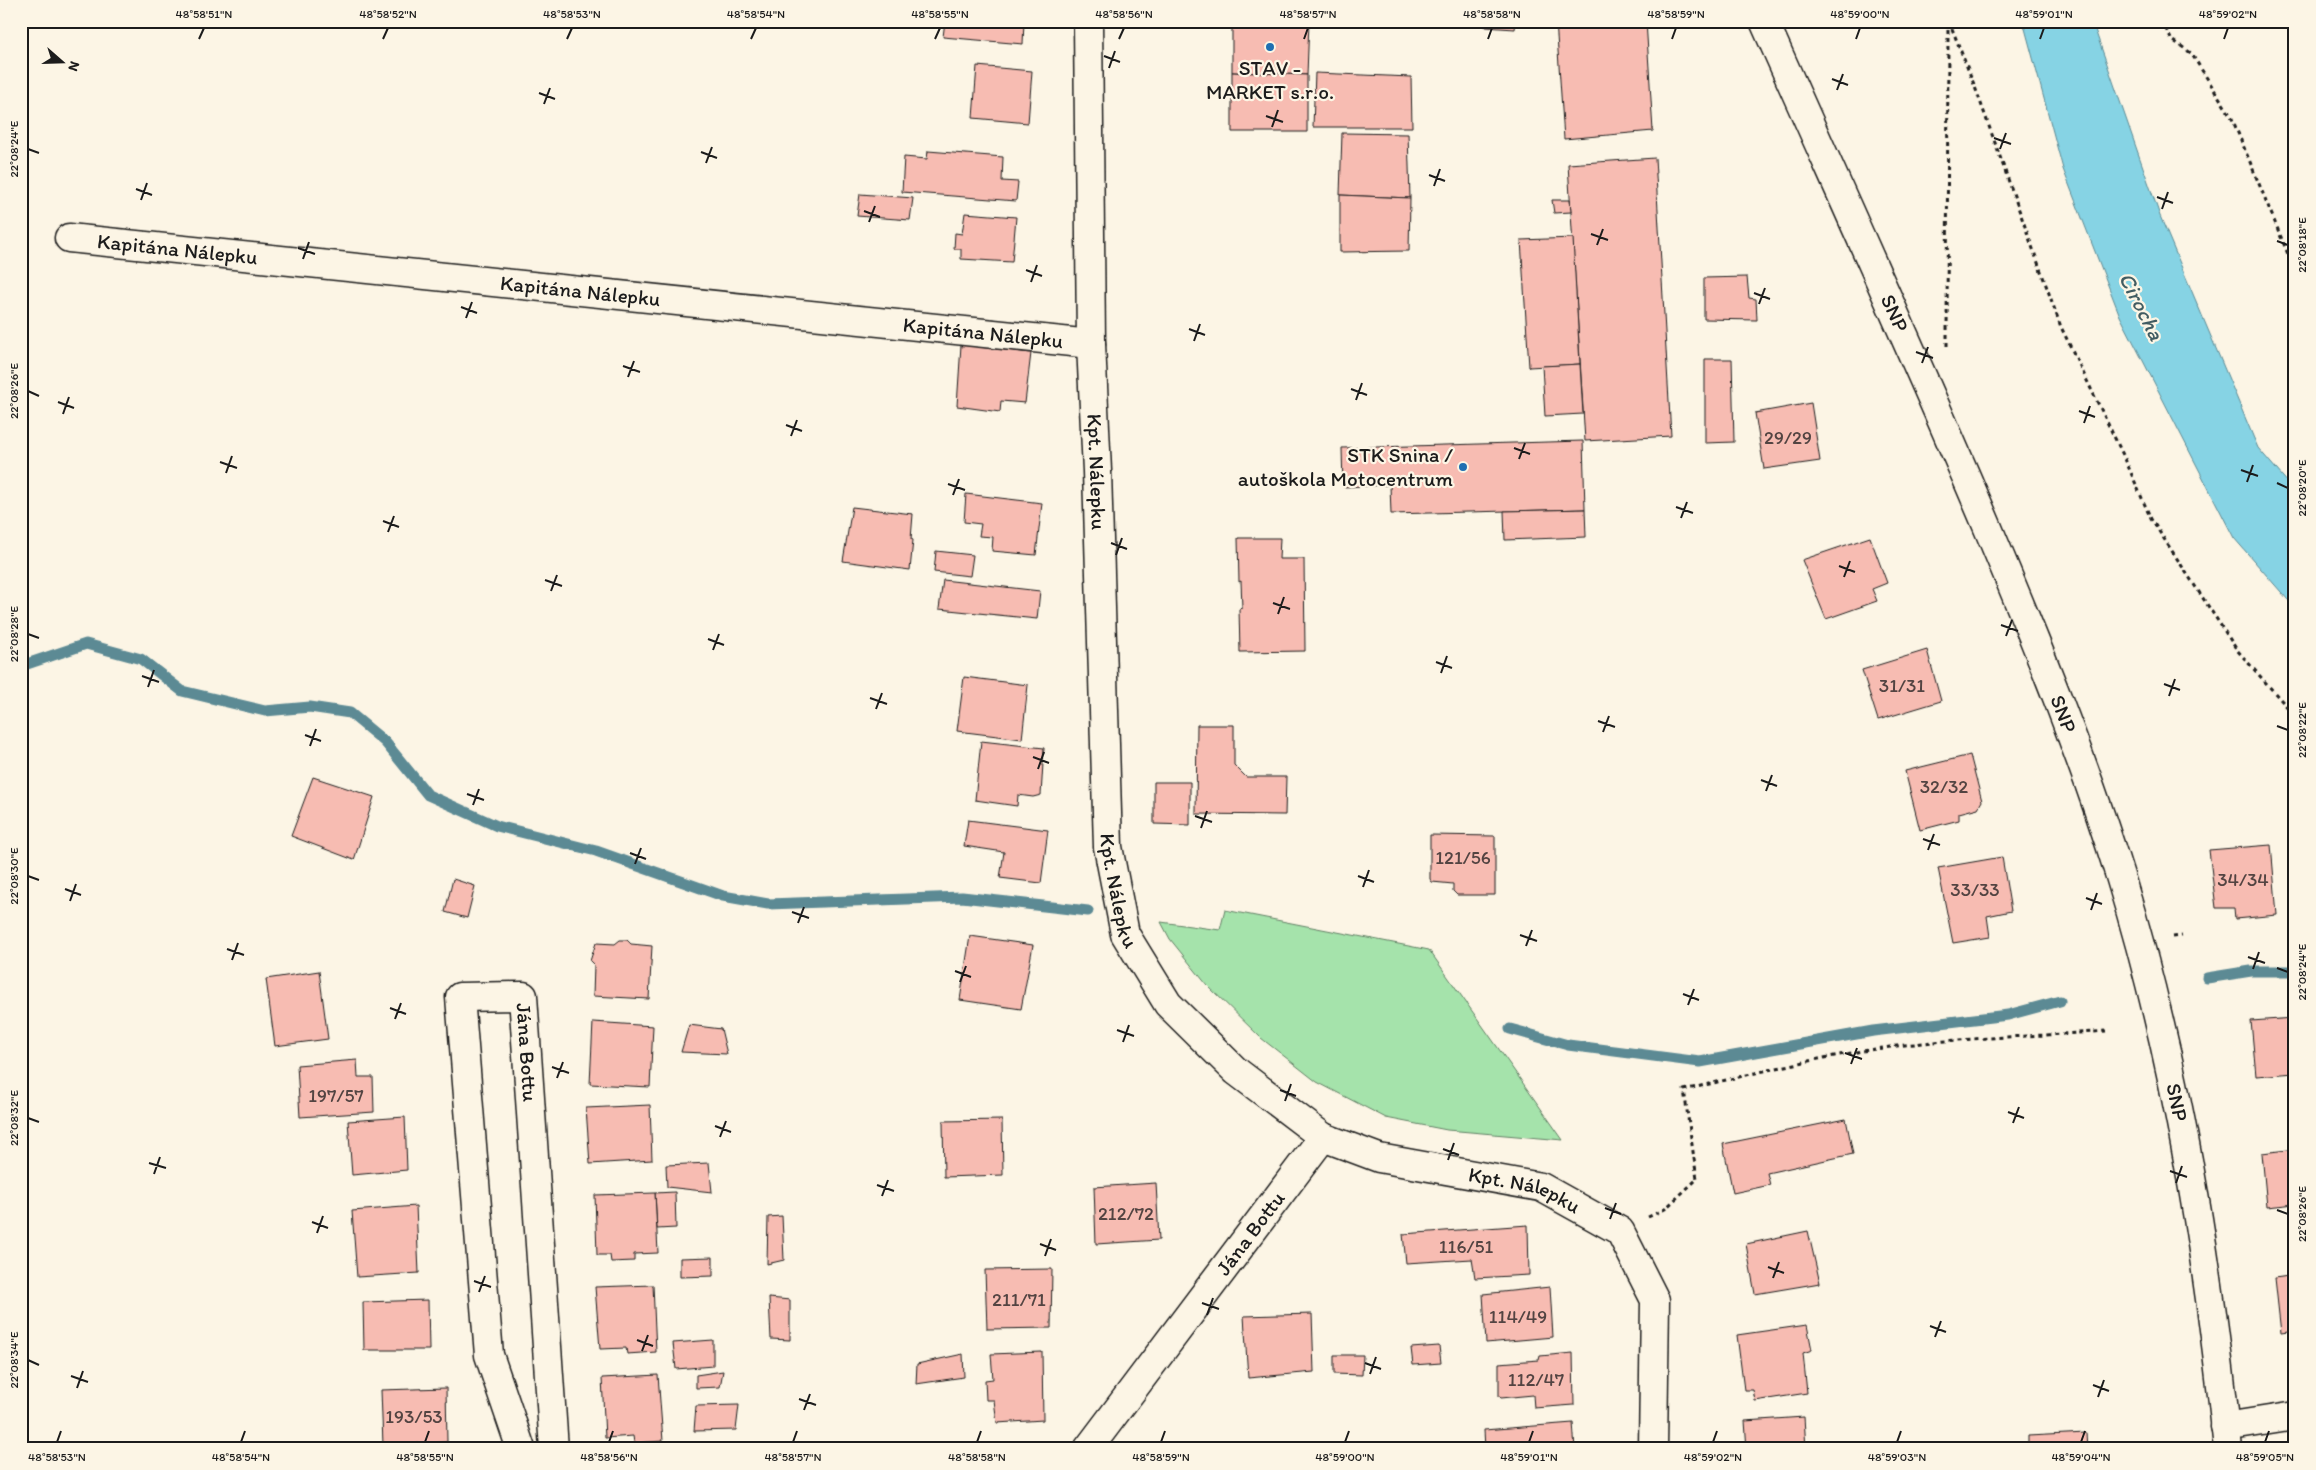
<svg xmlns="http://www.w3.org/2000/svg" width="2316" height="1470" font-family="Itim,sans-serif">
	<rect width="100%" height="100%" fill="#fcf5e5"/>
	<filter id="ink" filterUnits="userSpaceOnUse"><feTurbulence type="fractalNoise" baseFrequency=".02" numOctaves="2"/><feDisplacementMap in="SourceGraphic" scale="10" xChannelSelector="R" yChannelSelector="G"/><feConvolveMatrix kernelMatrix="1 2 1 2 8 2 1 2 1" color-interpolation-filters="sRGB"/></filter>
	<g filter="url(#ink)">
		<path fill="#a5e3ab" stroke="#608064" d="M1225,910l204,40 134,190 -116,-10 -61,-12 -69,-36 -56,-44 -54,-53 -37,-46 -9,-17 59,8z"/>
		<path fill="#86d3e4" stroke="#5c8a94" d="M2023,21h69l68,195 98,232 37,43v117l-61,-70 -114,-222 -57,-147z"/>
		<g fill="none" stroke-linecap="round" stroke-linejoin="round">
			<g stroke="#5c8a94" stroke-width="11">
				<path d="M21,666l65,-22 55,15 41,32 83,20 45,-4 40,6 35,29 43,53 69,31 99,25 127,45 45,8 194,-7 126,14"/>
				<path d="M2207,978l44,-7h44"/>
				<path d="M1510,1029l58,16 132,17 173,-31 135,-16 52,-14"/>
			</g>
		</g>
		<g fill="#f7bcb2" stroke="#1c1c1c">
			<path d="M945,21h79l-1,23 -80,-7z"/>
			<path d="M1232,21h77l-2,54 -75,-3z"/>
			<path d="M1486,21h30l-1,8 -30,-2z"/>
			<path d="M1556,21h90l7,110 -89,8z"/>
			<path d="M977,66l55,5 -4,52 -55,-5z"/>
			<path d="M1232,72l75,3v57h-75z"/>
			<path d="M1315,73l96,4 1,50h-99z"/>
			<path d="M1342,133l66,1 2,64 -70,-3z"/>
			<path d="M928,151l75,6 -1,24 16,1 -2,19 -114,-9 2,-35 23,2z"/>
			<path d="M1655,158l16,278 -86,5 -17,-277z"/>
			<path d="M860,194l53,4 -3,22 -53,-4z"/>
			<path d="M1340,195l70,3 -1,53 -69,1z"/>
			<path d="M1552,200h18l1,12 -17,1z"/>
			<path d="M965,213l51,4 -4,45 -51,-3v-10h-7l1,-16 7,1z"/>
			<path d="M1573,238l7,126 -51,3 -8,-127z"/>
			<path d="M1747,277l2,21 7,1 1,21 -53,-1v-41z"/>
			<path d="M961,345l70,8 -6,50 -24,-2 -1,11 -43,-6z"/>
			<path d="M1705,359h27l2,83 -29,1z"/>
			<path d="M1580,364l3,50 -38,2 -3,-50z"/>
			<path d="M1811,403l9,58 -56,8 -9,-56z"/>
			<path d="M1583,441l2,68 -194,5 -1,-29 -47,2 -1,-39z"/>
			<path d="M966,494l76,9 -6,52 -44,-4 1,-14 -14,-1 2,-12 -17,-2z"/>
			<path d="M852,507l61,7 -2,25 2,1 -3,30 -67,-9z"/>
			<path d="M1585,509l1,28 -81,3 -1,-29z"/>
			<path d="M1870,537l17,46 -15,6 5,12 -51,18 -24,-59z"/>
			<path d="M1238,538h42l-1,21h25l1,92 -65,1 -1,-43 3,-1 -1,-27 -2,1z"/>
			<path d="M936,551l37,4 -3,21 -36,-4z"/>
			<path d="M943,580l97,11 -3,28 -98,-10z"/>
			<path d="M1927,650l14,51 -63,19 -16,-50z"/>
			<path d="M964,677l64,8 -6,54 -65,-8z"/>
			<path d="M1197,725h37v40l12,12h40l-1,38 -89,-1z"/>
			<path d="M981,741l63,7 -3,47 -8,2 -15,-2 -1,11 -42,-6z"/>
			<path d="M1970,755l12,46 -4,7 -19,5v7l-39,10 -15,-59z"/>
			<path d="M313,777l61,20 -20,63 -63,-24z"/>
			<path d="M1154,782h36v43l-36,-1z"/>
			<path d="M968,820l80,10 -7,53 -41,-5 4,-26 -40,-6z"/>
			<path d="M1430,835l65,1v59h-38l-4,-4v-7l-21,-2 -2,-3z"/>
			<path d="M2271,845l6,70 -42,4 -1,-11h-18l-7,-58z"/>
			<path d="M2002,857l9,54 -24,5 3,21 -37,6 -15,-75z"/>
			<path d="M453,879l22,7 -8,32 -22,-6z"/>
			<path d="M970,936l63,9 -12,64 -61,-9z"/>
			<path d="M620,940h7l4,4 21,2 -3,53 -56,-3 1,-31 -4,-4 6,-18 19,1z"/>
			<path d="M319,971l9,68 -53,7 -9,-67z"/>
			<path d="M2295,1018v55l-39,3 -5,-55z"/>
			<path d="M593,1022l60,4 -3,61 -60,-3z"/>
			<path d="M689,1025l32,4 6,25 -46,-2z"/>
			<path d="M357,1060l1,17h15l1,35 -74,5 -3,-52z"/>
			<path d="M650,1105l2,55 -62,4 -4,-56z"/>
			<path d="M405,1117l2,53 -55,5 -4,-54z"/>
			<path d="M1846,1119l7,35 -86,19 3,12 -37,8 -10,-49z"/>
			<path d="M1002,1120l1,55 -59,2 -1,-56z"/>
			<path d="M2295,1149v55l-28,3 -5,-54z"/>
			<path d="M709,1163l3,29 -45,-5 -1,-22z"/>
			<path d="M1156,1183l3,57 -63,4 -2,-57z"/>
			<path d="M675,1192l1,36 -19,1 -2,-36z"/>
			<path d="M655,1193l3,60 -24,1v7l-23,1 -1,-7h-13l-2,-60z"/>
			<path d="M416,1206l3,67 -62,4 -5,-66z"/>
			<path d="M782,1216l2,44 -17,4 1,-47z"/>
			<path d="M1528,1225l1,50 -54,3 -3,-19 -66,4 -3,-29z"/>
			<path d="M1808,1231l12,52 -65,11 -9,-50z"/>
			<path d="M713,1257v19l-33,1v-19z"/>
			<path d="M1052,1269l-1,59 -64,1 -2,-59z"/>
			<path d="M2295,1275v56l-14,2 -6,-55z"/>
			<path d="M653,1285l3,67 -29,2 -1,-6 -26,1 -5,-62z"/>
			<path d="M1550,1287l3,50 -67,6 -3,-49z"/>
			<path d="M769,1298l21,2v40l-19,-1z"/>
			<path d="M428,1300l1,50h-65l-1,-48z"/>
			<path d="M1312,1314l2,58 -66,6 -4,-62z"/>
			<path d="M1807,1325l5,25 -9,3 4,40 -52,8 -2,-11h-9l-7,-55z"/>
			<path d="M713,1340v26l-37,3 -3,-26z"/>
			<path d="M1439,1346l2,17 -28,2 -2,-17z"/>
			<path d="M1042,1352l1,68 -46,3 -3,-23h-8l-1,-20 8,-1 -2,-25z"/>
			<path d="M1573,1353l1,52 -40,3 -1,-13 -32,3 -2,-2v-33l40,-3 1,-4z"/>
			<path d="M963,1354l1,23 -48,7 1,-20z"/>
			<path d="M1334,1355h29l-1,20 -28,-1z"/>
			<path d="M723,1371l-3,16 -24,1v-13z"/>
			<path d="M658,1375l5,66 -29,2 -1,-7 -28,2 -3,-60z"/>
			<path d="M446,1388l1,54 -64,3 -2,-55z"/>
			<path d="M739,1405l-3,25 -42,1 2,-25z"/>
			<path d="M1804,1417l2,32h-59l-2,-28z"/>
			<path d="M1573,1423l2,26h-90l-1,-19z"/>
			<path d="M2086,1433l1,16h-59v-13z"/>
		</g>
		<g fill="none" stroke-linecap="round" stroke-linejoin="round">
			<g stroke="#1c1c1c" stroke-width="31">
				<g id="street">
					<path id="s1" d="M1088,21l3,323 6,127 11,376 17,87 43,70 68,67 87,66 56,21 162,29 79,44 35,69 -2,149"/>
					<path id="s2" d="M69,238l1022,106"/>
					<path d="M2225,1427l70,-11"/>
					<path id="s3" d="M521,1449l-32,-94 -29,-358 63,-1 31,453"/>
					<path id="s4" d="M1088,1449l235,-312"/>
				</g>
			</g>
			<g stroke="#1c1c1c" stroke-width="31">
				<g id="primary">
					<path id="s5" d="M1764,21c75,169 152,337 224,507 48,114 95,229 132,348 57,186 88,379 108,573"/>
				</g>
			</g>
			<g stroke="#1c1c1c" stroke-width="3" stroke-dasharray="4 4" stroke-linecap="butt">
				<path d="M1949,21l26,66 86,240 64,132 26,60 86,131 58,66"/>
				<path d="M2162,21l9,18 20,14 40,63 64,155"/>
				<path d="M1947,346l1,-324"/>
				<path d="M2173,937l9,-1"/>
				<path d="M1648,1217l17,-8 32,-30 -13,-89c68,-16 137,-34 206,-43 71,-10 144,-10 216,-16"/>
			</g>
			<use href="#street" stroke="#fcf5e5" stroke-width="28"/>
			<use href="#primary" stroke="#fcf5e5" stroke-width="28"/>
		</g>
	</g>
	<path fill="none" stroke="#1c1c1c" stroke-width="2" d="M199,39l5,-11M383,39l5,-11M567,39l5,-11M751,39l5,-11M935,39l5,-11M1119,39l5,-11M1304,39l4,-11M1488,39l4,-11M1672,39l4,-11M1856,39l4,-11M2040,39l4,-11M2224,39l4,-11M1104,56l16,6M1109,68l6,-17M1832,79l16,6M1837,90l6,-16M539,93l16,6M544,104l6,-16M1266,116l17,6M1272,127l6,-17M1994,138l17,6M28,149l11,4M2000,149l6,-16M701,152l16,6M706,163l6,-16M1429,175l16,6M1434,186l6,-17M136,189l16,6M2157,197l16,6M141,200l6,-17M2162,209l6,-17M864,211l16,6M869,222l6,-16M1591,234l17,6M2277,241l11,4M1597,245l6,-16M298,248l17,6M303,259l6,-17M1026,270l16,6M1031,282l6,-17M1754,293l16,6M1759,304l6,-16M461,307l16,6M466,318l6,-16M1189,329l16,6M1194,341l6,-17M1916,352l17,6M1922,363l6,-16M623,366l17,6M628,377l6,-16M1351,389l16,6M28,391l11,5M1356,400l6,-17M58,402l16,6M2079,411l16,6M63,414l6,-17M2084,423l6,-17M786,425l16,6M791,436l6,-16M1514,448l16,6M1519,459l6,-16M220,462l17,6M2241,470l17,6M226,473l6,-17M2247,482l6,-17M2277,483l11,5M948,484l17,6M953,495l6,-16M1676,507l17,6M1681,518l6,-16M383,521l16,6M388,532l6,-16M1111,543l16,6M1116,555l6,-17M1839,566l16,6M1844,577l6,-16M545,580l17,6M551,591l6,-16M1273,603l17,6M1278,614l6,-17M2001,625l17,6M28,634l11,4M2006,636l6,-16M708,639l16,6M713,650l6,-16M1436,662l16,6M1441,673l6,-17M142,676l17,6M2164,684l16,6M148,687l6,-17M2169,696l6,-17M870,698l17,6M876,709l6,-16M1598,721l17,6M2277,726l11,4M1603,732l6,-16M305,735l16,6M310,746l6,-17M1033,757l16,6M1038,769l6,-17M1761,780l16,6M1766,791l6,-16M467,794l17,6M473,805l6,-16M1195,816l17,6M1201,828l6,-17M1923,839l17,6M1928,850l6,-16M630,853l16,6M635,864l6,-16M28,876l11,4M1358,876l16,6M1363,887l6,-17M65,889l16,6M2086,898l16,6M70,901l6,-17M2091,910l6,-17M792,912l17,6M798,923l6,-16M1520,935l17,6M1526,946l6,-16M227,949l17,6M2248,957l17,6M232,960l6,-17M2277,968l11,4M2253,969l6,-17M955,971l16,6M960,982l6,-16M1683,994l16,6M1688,1005l6,-16M390,1008l16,6M395,1019l6,-16M1117,1030l17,6M1123,1042l6,-17M1845,1053l17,6M1851,1064l6,-16M552,1067l17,6M557,1078l6,-16M1280,1090l16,6M1285,1101l6,-17M2008,1112l16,6M28,1118l11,4M2013,1123l6,-16M715,1126l16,6M720,1137l6,-16M1443,1149l16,6M1448,1160l6,-17M149,1163l17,5M2170,1171l17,6M154,1174l6,-17M2176,1183l6,-17M877,1185l17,6M882,1196l6,-16M1605,1208l16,6M2277,1210l11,4M1610,1219l6,-16M312,1222l16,6M317,1233l6,-17M1040,1244l16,6M1045,1256l6,-17M1768,1267l16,6M1773,1278l6,-16M474,1281l17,6M479,1292l6,-16M1202,1303l17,6M1207,1315l6,-17M1930,1326l16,6M1935,1337l6,-16M637,1340l16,6M642,1351l6,-16M28,1360l11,5M1365,1363l16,6M1370,1374l6,-17M71,1376l17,6M2093,1385l16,6M77,1388l6,-17M2098,1397l6,-17M799,1399l17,6M804,1410l6,-16M57,1442l4,-11M241,1442l4,-11M425,1442l4,-11M609,1442l4,-11M793,1442l4,-11M977,1442l4,-11M1161,1442l4,-11M1345,1442l4,-11M1529,1442l4,-11M1713,1442l4,-11M1897,1442l4,-11M2081,1442l4,-11M2265,1442l4,-11"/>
	<g fill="#1f6fb2" stroke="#fcf5e5" stroke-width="2">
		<circle cx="1270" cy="47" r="5"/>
		<circle cx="1463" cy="467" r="5"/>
	</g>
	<g text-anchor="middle" stroke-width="4.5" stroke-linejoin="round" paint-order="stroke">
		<g font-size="19" fill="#534442">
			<text x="1788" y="444">29/29</text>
			<text x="1902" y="692">31/31</text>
			<text x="1944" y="793">32/32</text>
			<text x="1463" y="864">121/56</text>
			<text x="2243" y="886">34/34</text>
			<text x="1975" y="896">33/33</text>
			<text x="336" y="1102">197/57</text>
			<text x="1126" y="1220">212/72</text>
			<text x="1466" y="1253">116/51</text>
			<text x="1019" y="1306">211/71</text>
			<text x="1518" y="1323">114/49</text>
			<text x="1536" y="1386">112/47</text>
			<text x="414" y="1423">193/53</text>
		</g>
		<g font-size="21" fill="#1c1c1c" stroke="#fcf5e5">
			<text x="1270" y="75">STAV -<tspan x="1270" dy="24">MARKET s.r.o.</tspan></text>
			<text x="1453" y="462" text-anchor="end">STK Snina /<tspan x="1453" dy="24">autoškola Motocentrum</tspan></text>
		</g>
		<g font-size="21" fill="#1c1c1c" stroke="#fcf5e5">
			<text dy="7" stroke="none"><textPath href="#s2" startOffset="109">Kapitána Nálepku</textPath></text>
			<text dy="7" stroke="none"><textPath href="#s2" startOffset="514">Kapitána Nálepku</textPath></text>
			<text dy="7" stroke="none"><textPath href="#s5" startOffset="320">SNP</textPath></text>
			<text dy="7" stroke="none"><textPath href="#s2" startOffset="919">Kapitána Nálepku</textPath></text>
			<text dy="7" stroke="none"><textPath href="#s1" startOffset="451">Kpt. Nálepku</textPath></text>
			<text dy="7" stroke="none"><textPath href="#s5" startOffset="755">SNP</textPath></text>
			<text dy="7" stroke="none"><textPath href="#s1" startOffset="871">Kpt. Nálepku</textPath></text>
			<text dy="7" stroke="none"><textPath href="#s3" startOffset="578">Jána Bottu</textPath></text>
			<text dy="7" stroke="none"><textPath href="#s5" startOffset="1160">SNP</textPath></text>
			<text dy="7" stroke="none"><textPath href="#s1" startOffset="1411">Kpt. Nálepku</textPath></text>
			<text dy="7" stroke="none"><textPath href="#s4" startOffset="270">Jána Bottu</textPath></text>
		</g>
		<g font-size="22" font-style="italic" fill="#415c62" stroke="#fcf5e5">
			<text transform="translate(2142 306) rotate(63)" y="8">Cirocha</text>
		</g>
	</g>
	<rect width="2316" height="1470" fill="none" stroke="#fcf5e5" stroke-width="55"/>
	<g transform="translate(62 62) rotate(110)" stroke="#fcf5e5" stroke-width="4" paint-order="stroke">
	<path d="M0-4L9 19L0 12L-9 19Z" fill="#1c1c1c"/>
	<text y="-8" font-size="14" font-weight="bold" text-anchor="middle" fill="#1c1c1c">N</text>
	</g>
	<rect x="28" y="28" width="2260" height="1414" fill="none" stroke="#1c1c1c" stroke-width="2"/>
	<g font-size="12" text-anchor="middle" fill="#1c1c1c">
		<text x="204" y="18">48°58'51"N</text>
		<text x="388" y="18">48°58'52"N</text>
		<text x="572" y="18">48°58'53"N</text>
		<text x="756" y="18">48°58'54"N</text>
		<text x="940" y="18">48°58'55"N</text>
		<text x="1124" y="18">48°58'56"N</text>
		<text x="1308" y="18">48°58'57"N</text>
		<text x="1492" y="18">48°58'58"N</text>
		<text x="1676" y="18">48°58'59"N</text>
		<text x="1860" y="18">48°59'00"N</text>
		<text x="2044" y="18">48°59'01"N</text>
		<text x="2228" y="18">48°59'02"N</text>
		<text transform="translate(14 149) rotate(-90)" y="4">22°08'24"E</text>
		<text transform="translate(2302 245) rotate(-90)" y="4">22°08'18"E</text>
		<text transform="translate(14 391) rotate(-90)" y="4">22°08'26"E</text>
		<text transform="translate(2302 488) rotate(-90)" y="4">22°08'20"E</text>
		<text transform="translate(14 634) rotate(-90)" y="4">22°08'28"E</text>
		<text transform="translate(2302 730) rotate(-90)" y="4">22°08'22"E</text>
		<text transform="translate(14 876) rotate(-90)" y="4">22°08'30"E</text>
		<text transform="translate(2302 972) rotate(-90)" y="4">22°08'24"E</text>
		<text transform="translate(14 1118) rotate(-90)" y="4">22°08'32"E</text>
		<text transform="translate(2302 1214) rotate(-90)" y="4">22°08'26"E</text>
		<text transform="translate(14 1360) rotate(-90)" y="4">22°08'34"E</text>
		<text x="57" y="1461">48°58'53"N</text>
		<text x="241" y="1461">48°58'54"N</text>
		<text x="425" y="1461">48°58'55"N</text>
		<text x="609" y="1461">48°58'56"N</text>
		<text x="793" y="1461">48°58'57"N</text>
		<text x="977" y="1461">48°58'58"N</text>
		<text x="1161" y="1461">48°58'59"N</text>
		<text x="1345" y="1461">48°59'00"N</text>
		<text x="1529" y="1461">48°59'01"N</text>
		<text x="1713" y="1461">48°59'02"N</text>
		<text x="1897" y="1461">48°59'03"N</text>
		<text x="2081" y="1461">48°59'04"N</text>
		<text x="2265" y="1461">48°59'05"N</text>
	</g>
</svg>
